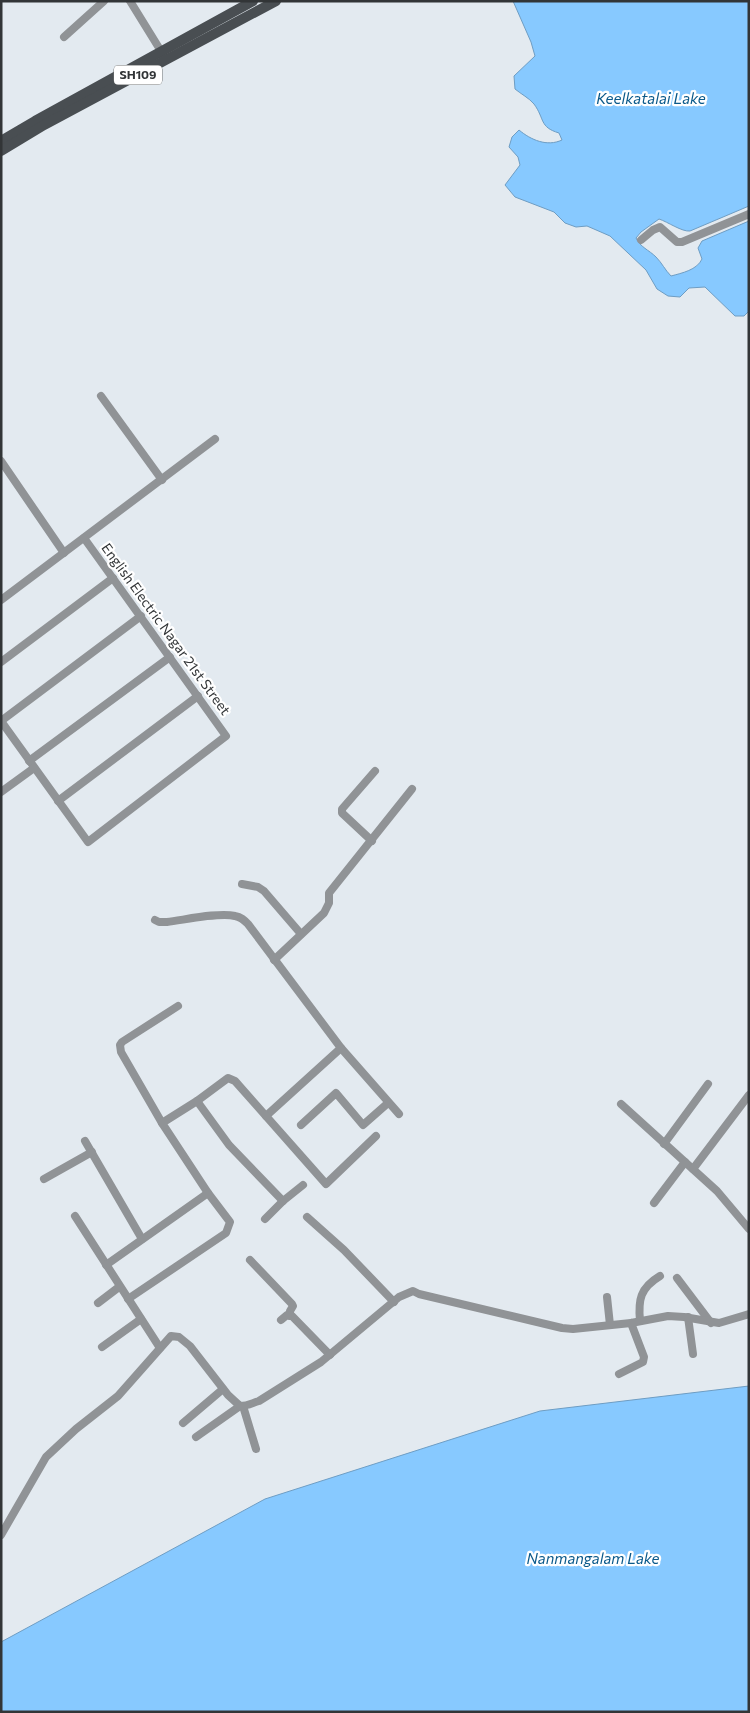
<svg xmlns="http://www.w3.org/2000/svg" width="750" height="1713" font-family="Commissioner,sans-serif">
	<rect width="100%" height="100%" fill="#e3eaf0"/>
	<g fill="#87c9ff" stroke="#6e9dc3">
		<path d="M513,1h236v205l-59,25c-8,1 -22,-9 -31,-12l-18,13 -5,6c4,9 13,12 20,19 6,6 9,13 15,19 11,-3 26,-6 31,-17l-4,-11 4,-7 47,-20v90l-5,5h-9l-30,-29 -16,1 -9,9 -12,-1 -11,-7 -11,-19 -36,-34 -23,-10 -11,1 -11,-4 -11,-11 -39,-15 -10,-12 15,-20 -2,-8 -9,-10 3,-10 7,-7c12,10 28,17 43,10l-3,-7c-20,-6 -14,-14 -25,-29 -5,-6 -13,-10 -19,-15l-1,-13 21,-20 -4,-14z"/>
		<path d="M749,1386v326h-748v-70l264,-143 275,-88z"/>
	</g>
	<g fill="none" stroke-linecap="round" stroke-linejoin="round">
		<g stroke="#909396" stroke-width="8">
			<path d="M130,1l34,55"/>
			<path d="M64,37l40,-36"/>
			<path d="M641,240l12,-10 7,-3 17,15h5l67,-28"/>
			<path d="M101,396l61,84"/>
			<path d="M1,461l63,92"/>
			<path d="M1,600l214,-161"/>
			<path d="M1,662l112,-84"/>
			<path d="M1,721l87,121 138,-106 -142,-198"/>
			<path d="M1,721l140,-105"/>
			<path d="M29,761l141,-104"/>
			<path d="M1,792l33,-24"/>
			<path d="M58,801l140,-105"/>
			<path d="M372,841l-30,-28v-4l33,-38"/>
			<path d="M242,884l16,3 6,4 37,43"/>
			<path d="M155,920l4,2h8c17,-2 52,-10 68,-6 6,1 9,4 13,8l93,124 58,66"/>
			<path d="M274,960l50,-47 5,-10v-10l83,-104"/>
			<path d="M197,1101l32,44 54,56"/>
			<path d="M621,1104l96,87 32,38"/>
			<path d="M266,1116l75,-68"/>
			<path d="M162,1123l-41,-71 -1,-7 2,-3 56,-36"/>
			<path d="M301,1125l35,-32 27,32 25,-22"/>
			<path d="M85,1141l57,98"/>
			<path d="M664,1144l44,-60"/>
			<path d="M693,1169l56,-74"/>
			<path d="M44,1179l48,-27"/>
			<path d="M208,1193l-46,-70 35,-22 31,-23 7,3 91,103 50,-48"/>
			<path d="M654,1203l31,-41"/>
			<path d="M75,1216l85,132"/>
			<path d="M307,1217l37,33 50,52"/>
			<path d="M265,1219l18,-18 20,-16"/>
			<path d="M250,1260l42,44 1,2 -3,5v5"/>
			<path d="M106,1265l102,-72 22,29 -4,11 -98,66"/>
			<path d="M677,1278l34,45"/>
			<path d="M607,1297l3,28"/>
			<path d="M98,1303l21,-16"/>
			<path d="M688,1317l5,37"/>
			<path d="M281,1320l6,-5 5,1 38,39"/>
			<path d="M640,1321c-2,-21 0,-33 20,-45"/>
			<path d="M102,1347l39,-28"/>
			<path d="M619,1374l24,-12 1,-5 -13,-34"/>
			<path d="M243,1406l13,43"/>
			<path d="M183,1423l40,-34"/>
			<path d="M196,1437l44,-31"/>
			<path d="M1,1535l45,-78 30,-28 42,-33 53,-60 8,1 11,9 38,49 12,11c8,0 12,-3 19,-5l62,-39 78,-65 14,-6 6,3 143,34 11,1 58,-6 37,-7 16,1 35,6 30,-9"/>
		</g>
		<g stroke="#494e52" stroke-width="10">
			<path d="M1,141l34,-20 218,-120"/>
			<path d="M1,151l43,-26 232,-124"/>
		</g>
	</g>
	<g text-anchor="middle" stroke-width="4.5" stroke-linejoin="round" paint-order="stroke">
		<rect fill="#fff" stroke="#707273" stroke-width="1" x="114" y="65.5" width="48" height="19" rx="4"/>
		<g font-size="12" font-weight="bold" fill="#323537">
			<text x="138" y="79">SH109</text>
		</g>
		<g font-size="14" fill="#323537" stroke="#fff">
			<text transform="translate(166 629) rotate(54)" y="5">English Electric Nagar 21st Street</text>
		</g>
		<g font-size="15" font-style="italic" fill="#0a598a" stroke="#fff">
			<text x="651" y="104">Keelkatalai Lake</text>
			<text x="593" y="1564">Nanmangalam Lake</text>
		</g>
	</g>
	<rect width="750" height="1713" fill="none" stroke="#323537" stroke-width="5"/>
</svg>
